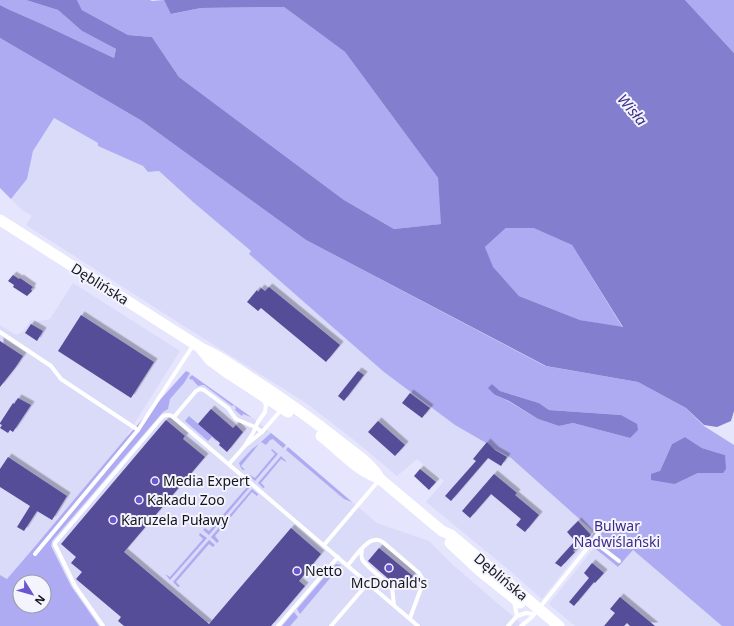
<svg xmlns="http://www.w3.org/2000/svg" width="734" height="626" font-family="'Noto Sans',sans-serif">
	<defs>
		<filter id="shadow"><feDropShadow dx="3.5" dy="-3.5" stdDeviation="0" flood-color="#0004"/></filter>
	</defs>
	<rect width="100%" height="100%" fill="#e5e5fd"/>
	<g fill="#dadaf9">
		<path d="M53,118l45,25v3l45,20 5,6 11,-1 34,31 58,49 -2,3 206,171 31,18 1,-1 6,6 18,10 83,74 -52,67 -34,-30 -82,-67 18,-21 -27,-22 -20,17 -43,-36 -48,-37 -119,-75 -161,-103 6,-9 -10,-6 -11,-11 16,-20 6,-28z"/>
		<path d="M73,283l107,68 -54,86 60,-66 67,47 124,105 52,18 24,24 71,61h-428l-59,-82 -30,35 -7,-4v-250l16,10 7,-3 8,-12 4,2 15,-3z"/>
		<path d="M594,548l24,19 15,-17 89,76h-147l-26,-22z"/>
	</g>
	<g fill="#aeabf2" fill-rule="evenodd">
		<path d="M0,0h26l32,10 24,21 34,18 -2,9 -72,-34 -32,-14 -10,-5z"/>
		<path d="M77,0h73l2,1 12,-1 8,14 29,-6 83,-1 61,45 93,126 4,46 -48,5 -50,-29 -165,-123 -27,-40 -24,-2 -46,-25z"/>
		<path d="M685,0h49v53z"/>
		<path d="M0,38l142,83 164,119 239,126 93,16 48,26 18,18 30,19v181h-12l-89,-76 -15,17 -31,-25 7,-10 -83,-74 -18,-10 -6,-6 -1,1 -31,-18 -71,-53 -135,-118 2,-3 -58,-49 -34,-31 -11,1 -5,-6 -45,-20v-3l-44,-25 -21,33 -6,28 -16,20 -11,-11zM492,384l8,7 39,12 10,7 72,5 9,23 -57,-15 -14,3 -21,-7 -30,-18 -13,-6zM685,437l17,11 23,7 -2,18h-25l-23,11 -15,-13 12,-27z"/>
		<path d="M534,227l38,18 51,83 -43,-8 -61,-24 -27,-29 -7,-20 21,-19z"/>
		<path d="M186,371l4,2 -6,10 -14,16 -2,10 -5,3 -111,129 -1,5 20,40 28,40h-99v-51l7,4 30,-35 88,-105zM20,582h24v24h-24z"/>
		<path d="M192,375l59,42 -8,-3 -1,2 -7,-6 1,-2 -2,-3 -2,1 -28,-21h-2l-4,1 -6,-7 -1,1 -2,-2z"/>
		<path d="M189,416l28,24 -1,1 -4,-4 -4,4 -23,-20z"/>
		<path d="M271,433l15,12 -3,3 -10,-9 -3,1 -4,5 -5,-3z"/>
		<path d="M259,444l-18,22 4,4h-2l-2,-2 -2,-5 13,-14z"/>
		<path d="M288,447l64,55 -8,-3 -58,-49z"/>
		<path d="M272,449l6,5 -23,27 -5,-5v-1l5,3 20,-24 -4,-4z"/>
		<path d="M281,456l5,5v1l-5,-3 -20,24 4,4 -2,1 -5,-5z"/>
		<path d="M242,483l2,-1 6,5 -41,48 -6,-5 2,-2 4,3 38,-44z"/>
		<path d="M252,489l6,5v1l-1,1 -5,-4 -37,44 4,5 -2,2 -6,-6z"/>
		<path d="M200,533l7,5 -37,42 -5,-6 5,3 33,-38 -4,-4z"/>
		<path d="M209,540l6,5 -2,2 -4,-3 -33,38 4,4 -2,1 -5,-5z"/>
		<path d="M336,564l5,1 -41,49 -3,-5 36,-42z"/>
		<path d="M294,612l4,5 -8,9h-8z"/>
	</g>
	<g fill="#837ecd" fill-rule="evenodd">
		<path d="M21,0h56l5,10 46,25 24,2 27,40 165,123 50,29 47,-5 -3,-46 -93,-126 -61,-45 -83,1 -30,6 -7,-14h521l49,53v358l-3,10 -14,6 -13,-2 -18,-17 -48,-26 -92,-16 -240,-126 -164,-119 -142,-83v-33l10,5 32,14 72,34 2,-9 -34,-18 -24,-21 -32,-10zM506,228h28l38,17 51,82 -43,-7 -61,-24 -26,-29 -8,-20z"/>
		<path d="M492,384l8,7 39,12 10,7 72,5 16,9 1,6 -8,8 -57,-15 -14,3 -21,-7 -29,-18 -14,-6 -7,-7z"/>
		<path d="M685,437l17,11 23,7 1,14 -3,4h-25l-23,11 -24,-4v-6l9,-3 12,-27z"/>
	</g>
	<g fill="#554d97" filter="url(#shadow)">
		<path d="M13,275l6,4 1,-1 13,9 -2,2 1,2 -5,5 -14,-9 1,-2 -6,-4z"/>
		<path d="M269,287l71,58 -14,17 -65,-54 -3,3 -11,-9 10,-12 1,2 3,-4 4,3z"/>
		<path d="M81,315l73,47 -23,36 -73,-47z"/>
		<path d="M31,324l12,7 -6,10 -12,-8z"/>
		<path d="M0,341l23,15 -8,12 -15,19z"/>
		<path d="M358,371l6,4 -20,26 -6,-5z"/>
		<path d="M410,393l20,15 -8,10 -20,-15z"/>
		<path d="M18,398l13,7 -18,27 -3,-2 -2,3 -8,-5 2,-3 -2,-1v-1l13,-20 1,1z"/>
		<path d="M211,409l22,19 3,-3 7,7 -16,20 -8,-7 1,-2 -22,-19z"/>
		<path d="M166,420l19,16 -2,3 22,18 -81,95 85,72 82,-96 30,26 -22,27 6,5 -34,40h-147l-6,-5 3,-4 -45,-38 6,-7 -11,-9 5,-6 -15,-13z"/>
		<path d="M378,421l27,24 -10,11 -27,-24z"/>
		<path d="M487,442l8,8 12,7 -6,9 -13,-8 -37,43 -6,-5 31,-35 -3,-2z"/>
		<path d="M8,457l59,39 -15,24 -15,-9 -13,20 -7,-4 13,-21 -30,-19v-18z"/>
		<path d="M420,469l16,13 -7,8 -15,-14z"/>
		<path d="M494,474l23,19 -2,2 24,20 -14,17 -9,-7 5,-6 -30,-25 -21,24 -8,-7z"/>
		<path d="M578,521l13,14 -18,16 2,1 -14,15 -6,-4 20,-22 -8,-9z"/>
		<path d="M379,548l34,28 -12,14 -33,-29z"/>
		<path d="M592,563l12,10 -9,10 -1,-1 -20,24 -5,-4 20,-24 -5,-5z"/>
		<path d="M620,597l35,29h-25l-3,-3 -3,3h-20l11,-13 -5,-4z"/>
	</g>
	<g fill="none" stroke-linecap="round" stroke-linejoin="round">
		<g stroke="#fff" stroke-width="4">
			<path d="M0,332l51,34 10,13 77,51"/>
			<path d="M174,417l22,-26 4,-2 4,1 24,18 8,11 19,8 7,5"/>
			<path d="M246,445l16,-13 20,-23"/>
			<path d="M229,464l15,-17 9,-14 5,-11 7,-10 1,-7 -3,-6"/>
			<path d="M593,541l26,20"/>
			<path d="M324,545l56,-66"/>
			<path d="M362,550c-1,3 -1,6 0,9 4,8 23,21 30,28l2,18"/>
			<path d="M35,554l103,-124 56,-86"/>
			<path d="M348,565c6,-7 18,-25 27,-25 4,-1 6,1 9,3l35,30 3,5 1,5 -13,35"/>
			<path d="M517,616l9,-3 8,1"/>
			<path d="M103,626l-28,-40 -20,-41v-2l108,-127 5,-1 4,1 246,210"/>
			<path d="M278,626l60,-69"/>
			<path d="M331,626l37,-43"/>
			<path d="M508,626l9,-10 -3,-14"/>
			<path d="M521,626l11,-9 61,-76 9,-13"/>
		</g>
		<g stroke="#fff" stroke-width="11">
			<path d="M0,220l201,128c17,7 31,17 47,28 31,20 61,41 90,64 15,12 32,22 42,39l62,52 9,4 108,91"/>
			<path d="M202,350l8,10 19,14 59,38"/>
			<path d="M321,436c18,14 34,33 55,41"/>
			<path d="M450,543l30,28 40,32"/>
		</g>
	</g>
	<g fill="#6956d0" stroke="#f4f4fe" stroke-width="1.5">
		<circle cx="155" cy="481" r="4"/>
		<circle cx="139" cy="500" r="4"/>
		<circle cx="113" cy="520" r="4"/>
		<circle cx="389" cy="568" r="4"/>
		<circle cx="297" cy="571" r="4"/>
	</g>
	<g text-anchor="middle" stroke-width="4" stroke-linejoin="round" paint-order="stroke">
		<g font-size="14" fill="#15151d" stroke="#f4f4fe">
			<text transform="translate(100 284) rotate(32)" y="5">Dęblińska</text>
			<text transform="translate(501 577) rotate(40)" y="5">Dęblińska</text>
		</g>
		<g font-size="14" fill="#15151d" stroke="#f4f4fe" text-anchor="start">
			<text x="163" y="486">Media Expert</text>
			<text x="147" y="505">Kakadu Zoo</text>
			<text x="121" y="525">Karuzela Puławy</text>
			<text x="305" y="576">Netto</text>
			<text x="389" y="588" text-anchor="middle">McDonald's</text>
		</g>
		<g font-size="14" fill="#3c2a87" stroke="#f4f4fe">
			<text x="617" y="531">Bulwar<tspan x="617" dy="16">Nadwiślański</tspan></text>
		</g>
		<g font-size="15" font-style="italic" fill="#402e8b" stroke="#f4f4fe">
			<text transform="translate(632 110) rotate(49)" y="5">Wisła</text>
		</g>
	</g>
	<g transform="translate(32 594) rotate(127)"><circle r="19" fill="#f4f4fe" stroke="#9b9ba4"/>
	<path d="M0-3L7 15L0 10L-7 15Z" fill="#6956d0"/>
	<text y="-6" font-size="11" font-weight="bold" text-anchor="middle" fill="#15151d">N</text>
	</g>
</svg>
